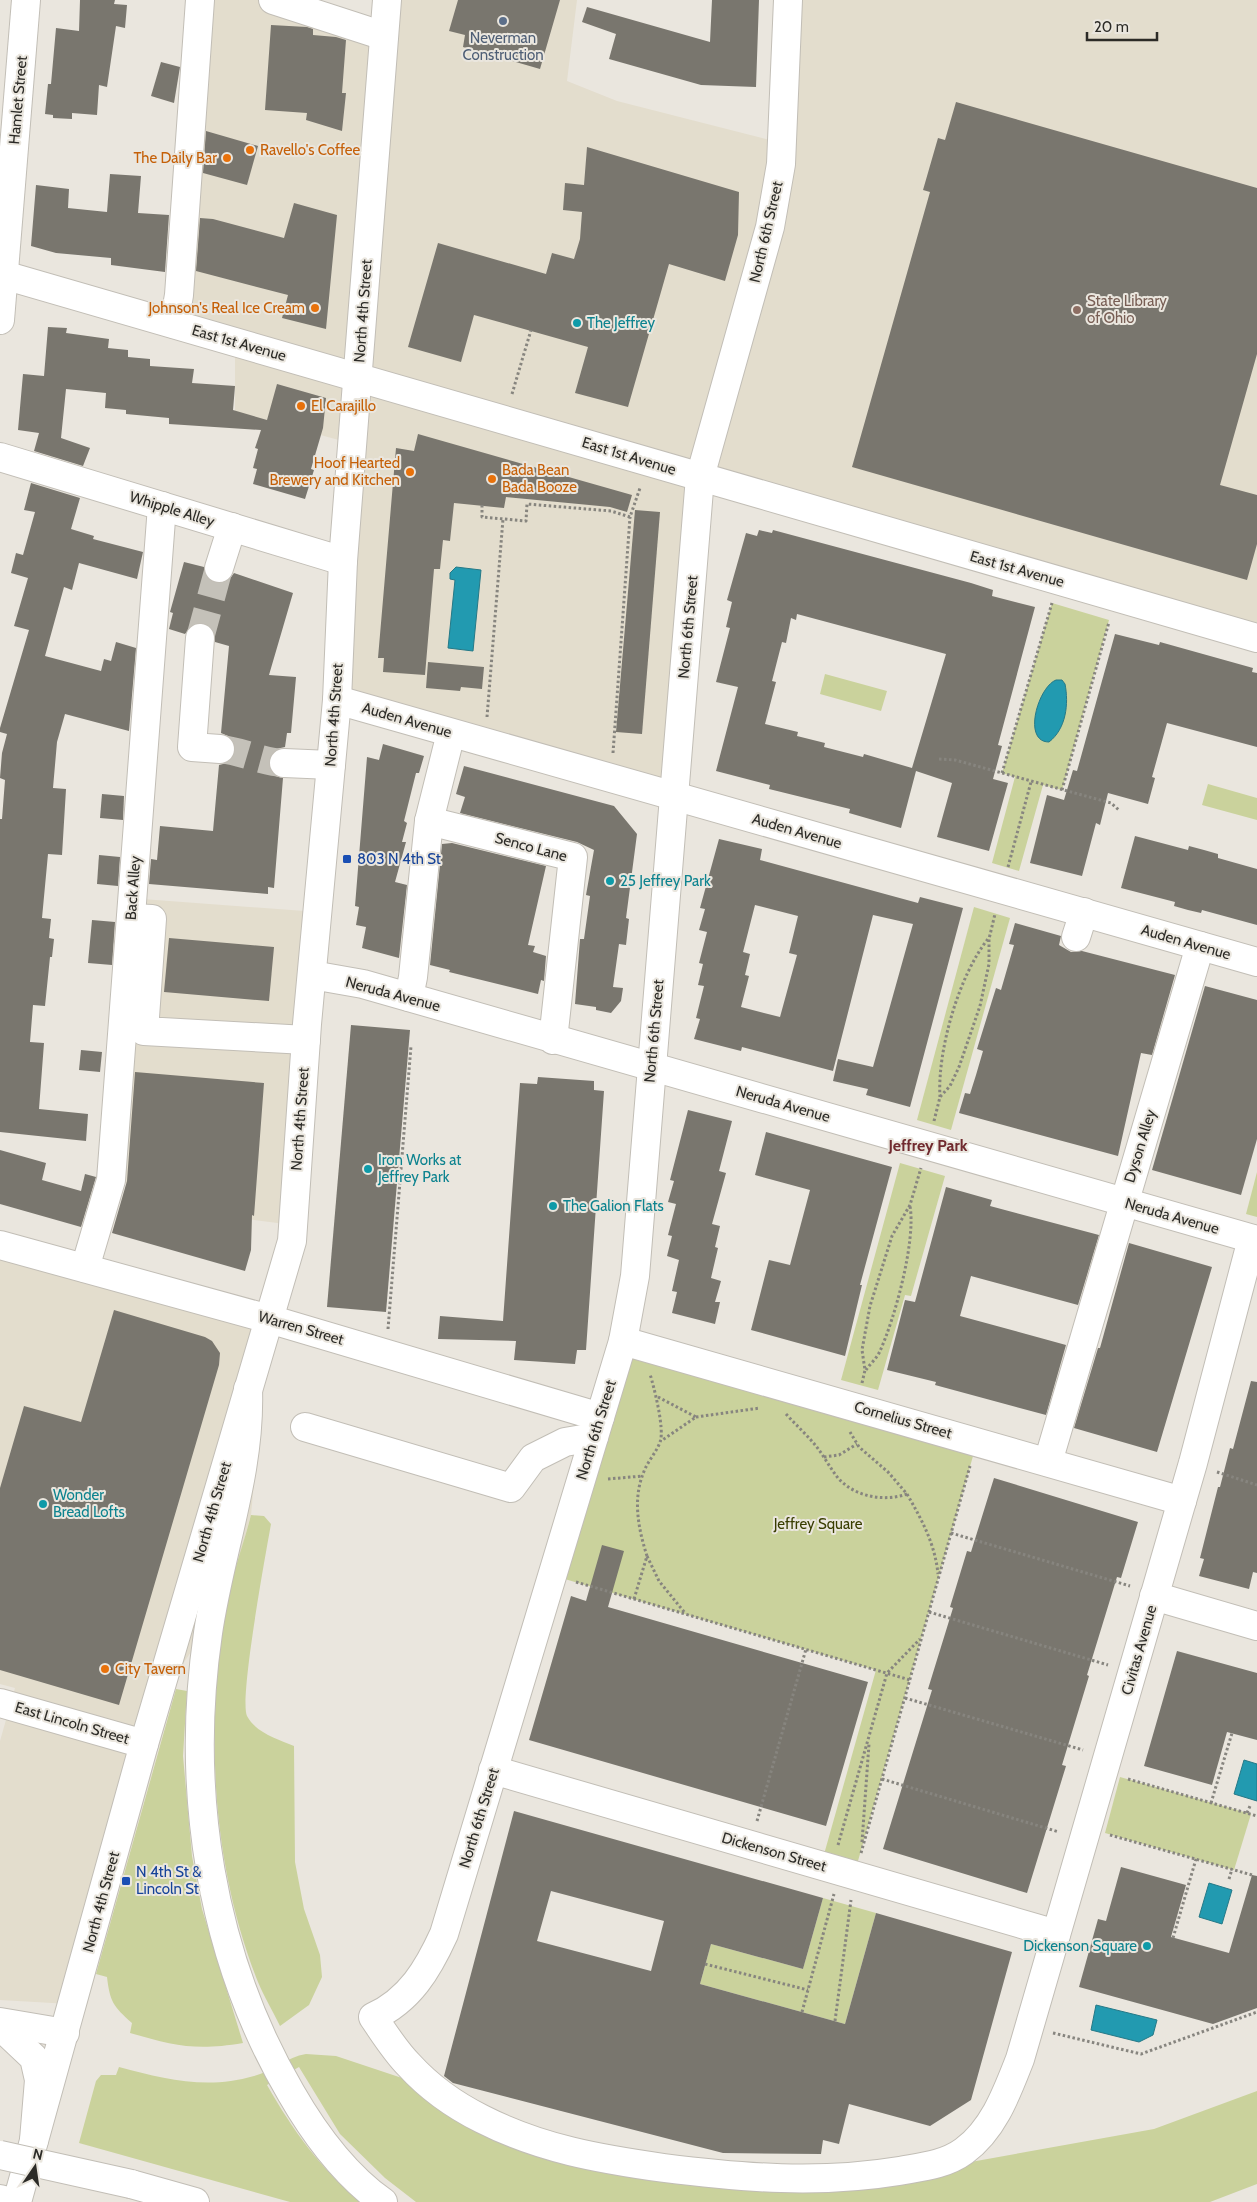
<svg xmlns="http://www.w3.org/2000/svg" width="1257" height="2202" font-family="Cabin,sans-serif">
	<rect width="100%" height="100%" fill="#eae6de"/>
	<g fill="#e3ddcd">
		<path d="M196,0h73l113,37 3,-37h192l-10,81 50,20 173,44 3,-145h464v640l-1081,-317z"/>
		<path d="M235,345l461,135 -26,312 -338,-97 18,-252 -115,-31z"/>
		<path d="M129,898l189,14 -25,313 -39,-5 -142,-41z"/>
		<path d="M0,1243l269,76 -18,196 -23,84 -46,66 -95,340 -87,-5v-259l15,-53 -15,-4z"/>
	</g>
	<g fill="#cad29c" fill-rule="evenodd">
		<path d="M1052,603l57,17 -47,170 -19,-5 -24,86 -27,-8 23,-86 -13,-4zM1067,693v12l-7,25 -25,-7 4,-23z"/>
		<path d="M825,674l62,17 -6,20 -61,-17z"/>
		<path d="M1208,784l49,14v22l-55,-15z"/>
		<path d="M974,907l36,11 -59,212 -34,-10z"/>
		<path d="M900,1163l45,13 -34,120 -6,-1 -27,95 -37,-10z"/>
		<path d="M1257,1172v45l-11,-3z"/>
		<path d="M623,1341l354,101 -123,433 -33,-10 55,-195 -325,-95z"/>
		<path d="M251,1515l13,1 7,8c-5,28 -32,175 -24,192 9,17 31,23 47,30l1,116 9,47 16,46 2,22 -13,28 -29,21c-7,-15 -16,-29 -22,-44 -47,-118 -54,-259 -30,-382 5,-29 16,-57 23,-85z"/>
		<path d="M176,1689l11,2 -4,65 9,100 10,53 41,134c-47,8 -68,3 -113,-10l2,-10c-19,-17 -22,-21 -25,-46l-11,-3z"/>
		<path d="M1120,1777l131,37 -17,56 -129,-37z"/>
		<path d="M823,1898l53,15 -31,111 -145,-40 11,-40 92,25z"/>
		<path d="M306,2054l30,2 84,28 214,83h309l211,-38 103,-38v93l-47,18h-794l-31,-24 -45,-44 -41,-67 -32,18c25,44 54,85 94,117h-71l-211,-59 17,-62 5,-6h15l3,-8c45,12 88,23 135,9 19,-5 33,-19 52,-22z"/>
	</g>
	<g fill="#229ab0" stroke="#257987">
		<path d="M456,567l25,3 -8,81 -25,-3 7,-68 -5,-1v-6z"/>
		<path d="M1056,680h6l3,4c4,20 1,45 -16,58 -27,0 -11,-55 7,-62z"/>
		<path d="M1244,1760l13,4v37l-23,-7z"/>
		<path d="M1209,1883l23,7 -10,34 -23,-7z"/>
		<path d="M1096,2005l61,15 -4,15 -14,7 -48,-12z"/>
	</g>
	<g fill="#79766e" fill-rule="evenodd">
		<path d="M80,0h35l-1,4 13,1 -2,23 -9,-2 -9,61 -8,-2 -2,30 -25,-2v6l-19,-1v-3l-8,-1 3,-30h3l5,-56 23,3z"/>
		<path d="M458,0h102l-20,69 -77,-22 2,-12 -16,-4z"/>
		<path d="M712,0h47l-3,87 -55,-2 -92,-26 7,-25 -34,-12 5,-15 123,35z"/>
		<path d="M271,25l36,2 6,2v6l23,2 10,3 -4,53h4l-4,38 -36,-11 1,-7 -42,-3z"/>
		<path d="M161,62l19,5 -6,36 -23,-7z"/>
		<path d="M956,102l301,86v166l-37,131 37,10v49l-10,36 -395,-113 78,-275 -7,-2 15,-52 7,2z"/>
		<path d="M206,131l52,15 -11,39 -44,-12z"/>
		<path d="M587,147l152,45 -1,43 -13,46 -56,-17 -41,143 -53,-14 13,-46 -114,-32 -13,47 -53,-15 30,-104 108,31 6,-21 22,6 6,-20 2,-27 -19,-2 2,-27 19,2z"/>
		<path d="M110,174l31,2 -3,37 31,2 -4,57 -54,-7v-7l-55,-5 -25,-7 5,-61 33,4 -1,19 39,4z"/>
		<path d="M294,203l43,12 -11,114 -44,-11 6,-23 -92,-24 4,-53 13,1 71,19z"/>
		<path d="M48,327l19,1 -1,5 43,6 -1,9 20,2v7l22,2v7l44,3 -2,14 43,3 -2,24 34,10 10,-36 49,14 -3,30 -12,41 3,1 -9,29 -52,-15 4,-15 -4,-1 5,-19 -3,-1 6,-18 -92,-6v-6l-43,-4v-4l-21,-2 1,-15 -40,-4 -5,49 29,10 -7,18 -49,-15 5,-18 -21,-3 5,-56 21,2z"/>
		<path d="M418,434l214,61 -5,17 -17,-5 -104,-10 -2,11 -50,-5 -4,38 -7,-1 -3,29h-6l-9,106 -42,-3 1,-14h-6l18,-210 18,3z"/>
		<path d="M31,483l49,15 -9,31 23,7 -1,3 50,13 -6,27 -58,-16 -7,27 -8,-3 -19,69 56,15 3,-12 7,2 5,-19 20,6 -7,83 -64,-17 -8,28 -4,46 13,1 -4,66 -14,-1 -6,64 9,1 -2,19 5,1 -2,18h-2l-5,49 -12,-1 -3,37 14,1 -5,66 49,5 -2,27 -86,-9v-313h2l3,-39 -5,-2 2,-25 5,-19 -7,-2v-4l29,-98 -15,-4 14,-48 -17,-5 5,-20 7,2 12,-43 -11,-2z"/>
		<path d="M635,510l25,2 -18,222 -26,-2z"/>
		<path d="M759,530l13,3 1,-3 198,53 22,7 -1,6 43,11 -37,138 4,1 -9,33 15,4 -19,68 -52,-14 15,-54 -36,-12 -15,57 -52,-15 1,-4 -81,-20 1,-4 -54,-14 22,-84 -22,-5 14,-54 -4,-1 6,-25 -5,-2 19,-67 11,3zM797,614l149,40 -34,114 -48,-14 -1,3 -39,-10 1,-4 -28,-7 1,-4 -33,-8 11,-42 -4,-1 10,-39 4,1 5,-25 5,2z"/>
		<path d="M184,562l20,5 3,11 8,5h7l7,-3 5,-7 59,20 -24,82 27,2 -5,56h-4l-2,14 -9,2 -5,5 -3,8 2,9 5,5 8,2 -9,110 -6,-1v7l-119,-10 2,-25 6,1 3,-34 53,5 6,-66 8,-2 6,-6 2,-6 -1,-9 -6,-6 -7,-3 8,-87 -14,-4 -1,-11 -5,-6 -7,-2 -9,1 -8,10 -16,-5 4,-16 -3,-1z"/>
		<path d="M1115,634l44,11 1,-3 93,26 -1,4 5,1v74l-90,-24 -15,54 3,1 -7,26 -40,-11 -8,32 -4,-2 -14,53 -52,-13 17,-68 17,5 9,-30 4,1z"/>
		<path d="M428,662l56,5 -2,22 -21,-2 -1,4 -34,-3z"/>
		<path d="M383,744l41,12 -5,17h-3l-12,48 3,2 -5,19h4l-11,40 12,3 -8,73 -37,-10 4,-21 -10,-2 3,-18 -4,-1 12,-149 12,3z"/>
		<path d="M464,766l150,40 23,28 -11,84 3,1 -3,26 -7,-1 -6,43 10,1 -2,13 -10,12 -15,-3v-3l-21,-3 5,-65h4l6,-43 -4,-1 8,-45 -17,-8 -117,-29 5,-16 -9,-3z"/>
		<path d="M102,794l22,2 -1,24 -23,-2z"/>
		<path d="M1135,836l53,14 1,-4 15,4 14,4v4l39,11v56l-55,-15 -1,3 -13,-3 -14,-4 1,-4 -54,-14z"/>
		<path d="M719,839l43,10 -2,11 158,43 2,-6 43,11 -53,199 -44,-12 2,-6 -35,-8 5,-22 35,8 40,-143 -40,-9 -40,156 -91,-24 -1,4 -47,-12 6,-20 -4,-1 8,-32 -6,-1 5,-21 -4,-1 8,-31 -8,-2 6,-21 -5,-1zM755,905l43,11 -9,37 8,2 -17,62 -39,-10 8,-31 -4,-1 5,-21 -7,-2z"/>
		<path d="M452,843l94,23 -18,79 7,1 -2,6 13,4 -2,25 -3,-1 -3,14 -89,-22 1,-2 -20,-5 12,-121z"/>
		<path d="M99,855l21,2 -2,29 -21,-2z"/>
		<path d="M92,920l23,2 -3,43 -24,-2z"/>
		<path d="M1015,923l46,13 -2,9 12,7 11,-1 93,24 -23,80 -11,-2 -23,103 -159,-43 6,-20 5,1 6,-19 7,-24 -6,-2 19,-61 5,2 13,-45 -5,-1z"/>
		<path d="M169,938l105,9 -5,54 -105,-9z"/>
		<path d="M1205,986l52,14v139l-16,56 -89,-25z"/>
		<path d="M351,1025l59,5 -24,282 -59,-5z"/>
		<path d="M81,1050l21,2 -2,20 -21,-2z"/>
		<path d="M135,1072l129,11 -10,133 -2,-1 -1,35 -6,21 -133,-38 15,-52z"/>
		<path d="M538,1077l56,4v9l10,1 -18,259h-9l-2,14 -61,-4 2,-19 -78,-2 2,-23 63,5 17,-238 17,1z"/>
		<path d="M688,1110l44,11 -13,50 7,2 -14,51 8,2 -5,21 3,1 -7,30 10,3 -6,21h5l-5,22 -43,-11 5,-21 -5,-1 7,-31 -12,-4 5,-20 -4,-1 8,-31 -8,-2 6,-21 -4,-1z"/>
		<path d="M766,1132l126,35 -32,118h2l-17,71 -94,-26 18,-70 21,5 20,-75 -55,-15z"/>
		<path d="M0,1150l46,13 -4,17 39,11 4,-17 11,3 -15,50 -81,-23z"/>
		<path d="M946,1187l46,13 -2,6 109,29 -21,70 -107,-29 -11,40 106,29 -20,70 -111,-30 1,-3 -49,-12 18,-70 10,2z"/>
		<path d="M1129,1243l83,24 -55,185 -83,-24 24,-80h2z"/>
		<path d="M114,1310l91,27 7,4 8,12 -1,12 -100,340 -119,-35v-182l24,-82 57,16z"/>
		<path d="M1251,1381l6,1v191l-4,-1 -4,17 -50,-13 5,-17 -4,-1 18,-71h2l10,-39 3,1z"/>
		<path d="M994,1478l144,44 -17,56 -4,-1 -30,98 2,1 -27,89 4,1 -39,127 -144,-44 49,-159 -4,-1 25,-81 -3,-1 17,-56 4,1z"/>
		<path d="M602,1545l22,6 -16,56 260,75 -42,144 -297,-86 42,-144 15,5z"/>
		<path d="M1177,1651l80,22v67l-30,-8 -15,53 -68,-19z"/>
		<path d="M514,1811l309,87 -20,71 -92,-25 -11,40 145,40 31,-111 136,39 -41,148 -41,26 -81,-22 -10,40 -16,-4 -2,14 -98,-1 -270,-70 -9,-7zM551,1891l113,30 -13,50 -114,-30z"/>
		<path d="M1121,1867l65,18 -15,52 58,16 23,-78 5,1v132l-44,16 -134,-37 19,-68 8,2z"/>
	</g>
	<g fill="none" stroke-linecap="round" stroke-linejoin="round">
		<g stroke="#c4c1b9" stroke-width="28" stroke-dasharray="28 14" stroke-linecap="butt">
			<path d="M200,638l19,-70"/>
			<path d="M220,749c22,2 42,13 64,14"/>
		</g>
		<g stroke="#c2beb6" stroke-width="30">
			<g id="minor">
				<path d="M273,0l111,36"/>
				<path d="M788,0l-7,164 -11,63 -70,250 -65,799 -12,65 -179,593c-16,35 -34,66 -71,83 11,16 22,34 36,48 20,22 47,41 73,54 59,30 118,40 182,49 79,10 156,16 235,3 22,-4 46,-6 65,-20 30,-22 43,-59 56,-92l173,-596 59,-224"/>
				<path d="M0,274l1257,364"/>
				<path d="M0,320l26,-320"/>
				<path d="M174,324l5,-29 21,-295"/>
				<path d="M0,457l343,104"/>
				<path d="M219,568l13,-41"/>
				<path d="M200,638l-8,109 28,2"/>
				<path d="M337,700l920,262"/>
				<path d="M284,763l47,2"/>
				<path d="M429,821l144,36 -20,183"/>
				<path d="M131,918l21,1 -8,112 162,9"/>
				<path d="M1076,937l8,-25"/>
				<path d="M312,975l51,9 894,256"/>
				<path d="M409,997l4,-20 16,-156 22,-88"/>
				<path d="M0,1245l269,74 331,98"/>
				<path d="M85,1268l26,-88 51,-674"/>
				<path d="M623,1341l559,160"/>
				<path d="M305,1427l206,61 22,-30 32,-16 29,-5"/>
				<path d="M1048,1462l152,-516"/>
				<path d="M1154,1596l103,30"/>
				<path d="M0,1703l144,41"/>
				<path d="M493,1770l563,164"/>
			</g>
		</g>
		<g stroke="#c2beb6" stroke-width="30">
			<path id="major" d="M17,2202l127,-458 148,-503 15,-217 30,-324 6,-139 44,-561"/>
		</g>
		<g stroke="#c2beb6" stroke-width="30">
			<g id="highway">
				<path d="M248,1389c3,83 -28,162 -40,244 -23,157 2,322 83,460 23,40 54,82 92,109"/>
				<path d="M0,2022l65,11"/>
				<path d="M0,2026l34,32 5,22 -5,60"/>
				<path d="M131,2184l64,18"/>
				<path d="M0,2199l12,3"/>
			</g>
		</g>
		<g stroke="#87857f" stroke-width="3" stroke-dasharray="2.5 2.5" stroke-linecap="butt">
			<path d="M512,394l19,-64"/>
			<path d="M482,505v12l44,4 1,-17 84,7 19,6 10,-29"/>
			<path d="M487,717l16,-198"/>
			<path d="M613,753l17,-236"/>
			<path d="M939,759l16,1 156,43 9,8"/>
			<path d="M1002,773l50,-170"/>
			<path d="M1062,790l47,-168"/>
			<path d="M1008,867l23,-85"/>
			<path d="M940,1097c-3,-46 19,-122 48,-158"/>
			<path d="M934,1121l6,-24 10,-11 9,-19 21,-61 9,-42v-25l6,-25"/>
			<path d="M388,1329l23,-283"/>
			<path d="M866,1370c4,-6 11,-12 14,-19 15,-33 36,-110 30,-145"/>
			<path d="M862,1383l3,-13 -3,-20 8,-44 22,-70 18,-31 11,-37"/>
			<path d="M658,1397l38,20 -35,24"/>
			<path d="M786,1414c10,11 21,21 30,32 8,10 14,22 22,32 17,19 46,24 69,16l-19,-22 -29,-25 -9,-15"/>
			<path d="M696,1417l64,-9"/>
			<path d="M824,1457l15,-2 18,-11"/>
			<path d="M1217,1472l40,13"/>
			<path d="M608,1479l35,-3"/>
			<path d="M907,1494c15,26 28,50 31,80"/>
			<path d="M951,1533l179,53"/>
			<path d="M647,1556c-9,-28 -15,-59 -2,-87 4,-9 12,-18 15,-27 5,-12 -6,-55 -10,-68"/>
			<path d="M576,1582l334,98"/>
			<path d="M634,1599l13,-43 12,25 26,32"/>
			<path d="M929,1612l179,53"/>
			<path d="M905,1698l178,52"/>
			<path d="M882,1779l177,53"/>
			<path d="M1128,1779l129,37"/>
			<path d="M1211,1803l21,-70"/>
			<path d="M1247,1813l3,-7"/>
			<path d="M757,1821l49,-172"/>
			<path d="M1110,1835l142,40"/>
			<path d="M862,1842l7,-98"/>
			<path d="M838,1845l49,-172 33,-34"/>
			<path d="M861,1853l109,-387"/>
			<path d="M1229,1879l3,-10"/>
			<path d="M1173,1938l23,-79"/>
			<path d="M705,1964l103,26"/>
			<path d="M802,2012l32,-118"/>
			<path d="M835,2021l16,-121"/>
			<path d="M1053,2033l88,21 116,-42"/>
		</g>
		<use href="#minor" stroke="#fff" stroke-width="28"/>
		<use href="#major" stroke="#fff" stroke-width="28"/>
		<use href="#highway" stroke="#fff" stroke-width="28"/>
		<g stroke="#c2beb6" stroke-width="30" stroke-linecap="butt">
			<path id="highway-bridge" d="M0,2155l131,29"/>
		</g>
		<use href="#highway-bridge" stroke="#fff" stroke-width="28"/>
	</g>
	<circle fill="#5c6f8a" stroke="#eae6de" stroke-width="2" cx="503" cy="21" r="5"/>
	<g fill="#e8710a" stroke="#eae6de" stroke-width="2">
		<circle cx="250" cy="150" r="5"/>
		<circle cx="227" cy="158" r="5"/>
		<circle cx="315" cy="308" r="5"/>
		<circle cx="301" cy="406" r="5"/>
		<circle cx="410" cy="472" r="5"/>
		<circle cx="492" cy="479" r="5"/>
		<circle cx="105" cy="1669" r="5"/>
	</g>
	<circle fill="#8d6e63" stroke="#eae6de" stroke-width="2" cx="1077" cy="310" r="5"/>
	<g fill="#0f9aa8" stroke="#eae6de" stroke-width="2">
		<circle cx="577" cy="323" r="5"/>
		<circle cx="610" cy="881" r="5"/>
		<circle cx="368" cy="1169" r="5"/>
		<circle cx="553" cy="1206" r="5"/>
		<circle cx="43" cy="1504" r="5"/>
		<circle cx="1147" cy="1946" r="5"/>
	</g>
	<g fill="#1a4fb4" stroke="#eae6de" stroke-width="2">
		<rect x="342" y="854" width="10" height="10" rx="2.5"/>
		<rect x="121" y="1876" width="10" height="10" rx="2.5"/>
	</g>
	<g text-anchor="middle" stroke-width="4" stroke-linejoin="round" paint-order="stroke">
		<g font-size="15" fill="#4e5e75" stroke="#eae6de">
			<text x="503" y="43">Neverman<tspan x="503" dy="17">Construction</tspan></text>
		</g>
		<g font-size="15" fill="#2c2b27" stroke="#eae6de">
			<text transform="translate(18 100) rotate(-85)" y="5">Hamlet Street</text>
			<text transform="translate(766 232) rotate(-77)" y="5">North 6th Street</text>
			<text transform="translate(363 311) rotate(-86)" y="5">North 4th Street</text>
			<text transform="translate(239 343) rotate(16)" y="5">East 1st Avenue</text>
			<text transform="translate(629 456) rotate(17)" y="5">East 1st Avenue</text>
			<text transform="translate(172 509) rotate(17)" y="5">Whipple Alley</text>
			<text transform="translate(1017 569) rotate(16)" y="5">East 1st Avenue</text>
			<text transform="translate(688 627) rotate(-85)" y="5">North 6th Street</text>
			<text transform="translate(334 715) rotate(-86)" y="5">North 4th Street</text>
			<text transform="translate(407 720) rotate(16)" y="5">Auden Avenue</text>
			<text transform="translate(797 831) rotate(16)" y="5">Auden Avenue</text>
			<text transform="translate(531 847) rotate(15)" y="5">Senco Lane</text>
			<text transform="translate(133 888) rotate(-86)" y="5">Back Alley</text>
			<text transform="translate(1186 942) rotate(16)" y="5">Auden Avenue</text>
			<text transform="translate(393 994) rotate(15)" y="5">Neruda Avenue</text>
			<text transform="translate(654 1031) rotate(-85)" y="5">North 6th Street</text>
			<text transform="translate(783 1104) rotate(16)" y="5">Neruda Avenue</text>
			<text transform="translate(300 1119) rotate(-86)" y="5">North 4th Street</text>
			<text transform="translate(1140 1146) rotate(-73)" y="5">Dyson Alley</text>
			<text transform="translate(1172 1216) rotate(16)" y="5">Neruda Avenue</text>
			<text transform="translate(301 1328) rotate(16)" y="5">Warren Street</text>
			<text transform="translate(903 1420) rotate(16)" y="5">Cornelius Street</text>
			<text transform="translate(596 1430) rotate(-73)" y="5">North 6th Street</text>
			<text transform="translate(212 1512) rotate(-74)" y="5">North 4th Street</text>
			<text transform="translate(1139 1650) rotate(-74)" y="5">Civitas Avenue</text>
			<text transform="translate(72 1723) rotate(16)" y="5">East Lincoln Street</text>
			<text transform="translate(479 1818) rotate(-73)" y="5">North 6th Street</text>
			<text transform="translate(774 1852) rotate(16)" y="5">Dickenson Street</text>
			<text transform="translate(101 1902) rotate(-75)" y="5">North 4th Street</text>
		</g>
		<g font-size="15" fill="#c56008" stroke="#eae6de" text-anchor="start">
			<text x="260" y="155">Ravello's Coffee</text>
			<text x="217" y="163" text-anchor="end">The Daily Bar</text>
			<text x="305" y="313" text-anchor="end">Johnson's Real Ice Cream</text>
			<text x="311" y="411">El Carajillo</text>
			<text x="400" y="468" text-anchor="end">Hoof Hearted<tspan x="400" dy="17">Brewery and Kitchen</tspan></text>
			<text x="502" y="475">Bada Bean<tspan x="502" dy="17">Bada Booze</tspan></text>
			<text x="115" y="1674">City Tavern</text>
		</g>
		<g font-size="15" fill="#785e54" stroke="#eae6de" text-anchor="start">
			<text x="1087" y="306">State Library<tspan x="1087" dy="17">of Ohio</tspan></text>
		</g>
		<g font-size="15" fill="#0d838f" stroke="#eae6de" text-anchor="start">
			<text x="587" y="328">The Jeffrey</text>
			<text x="620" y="886">25 Jeffrey Park</text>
			<text x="378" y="1165">Iron Works at<tspan x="378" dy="17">Jeffrey Park</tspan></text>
			<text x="563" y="1211">The Galion Flats</text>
			<text x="53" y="1500">Wonder<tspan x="53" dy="17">Bread Lofts</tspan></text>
			<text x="1137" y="1951" text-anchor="end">Dickenson Square</text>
		</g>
		<g font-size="15" fill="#164399" stroke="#eae6de" text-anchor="start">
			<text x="357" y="864">803 N 4th St</text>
			<text x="136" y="1877">N 4th St &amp;<tspan x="136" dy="17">Lincoln St</tspan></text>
		</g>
		<g font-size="15" fill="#393d00" stroke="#eae6de">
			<text x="818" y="1529">Jeffrey Square</text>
		</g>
		<g font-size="16" font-weight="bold" fill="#702a2f" stroke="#eae6de">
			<text x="928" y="1151">Jeffrey Park</text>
		</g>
	</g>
	<g transform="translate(35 2167) rotate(13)" stroke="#eae6de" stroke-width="4" paint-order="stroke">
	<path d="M0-4L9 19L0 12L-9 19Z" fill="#2c2b27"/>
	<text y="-8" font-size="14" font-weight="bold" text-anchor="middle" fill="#2c2b27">N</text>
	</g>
	<path d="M1087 32v8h70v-8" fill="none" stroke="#2c2b27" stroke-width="2.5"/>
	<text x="1094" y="32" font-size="15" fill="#2c2b27" stroke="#eae6de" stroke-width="4" paint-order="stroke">20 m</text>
</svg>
